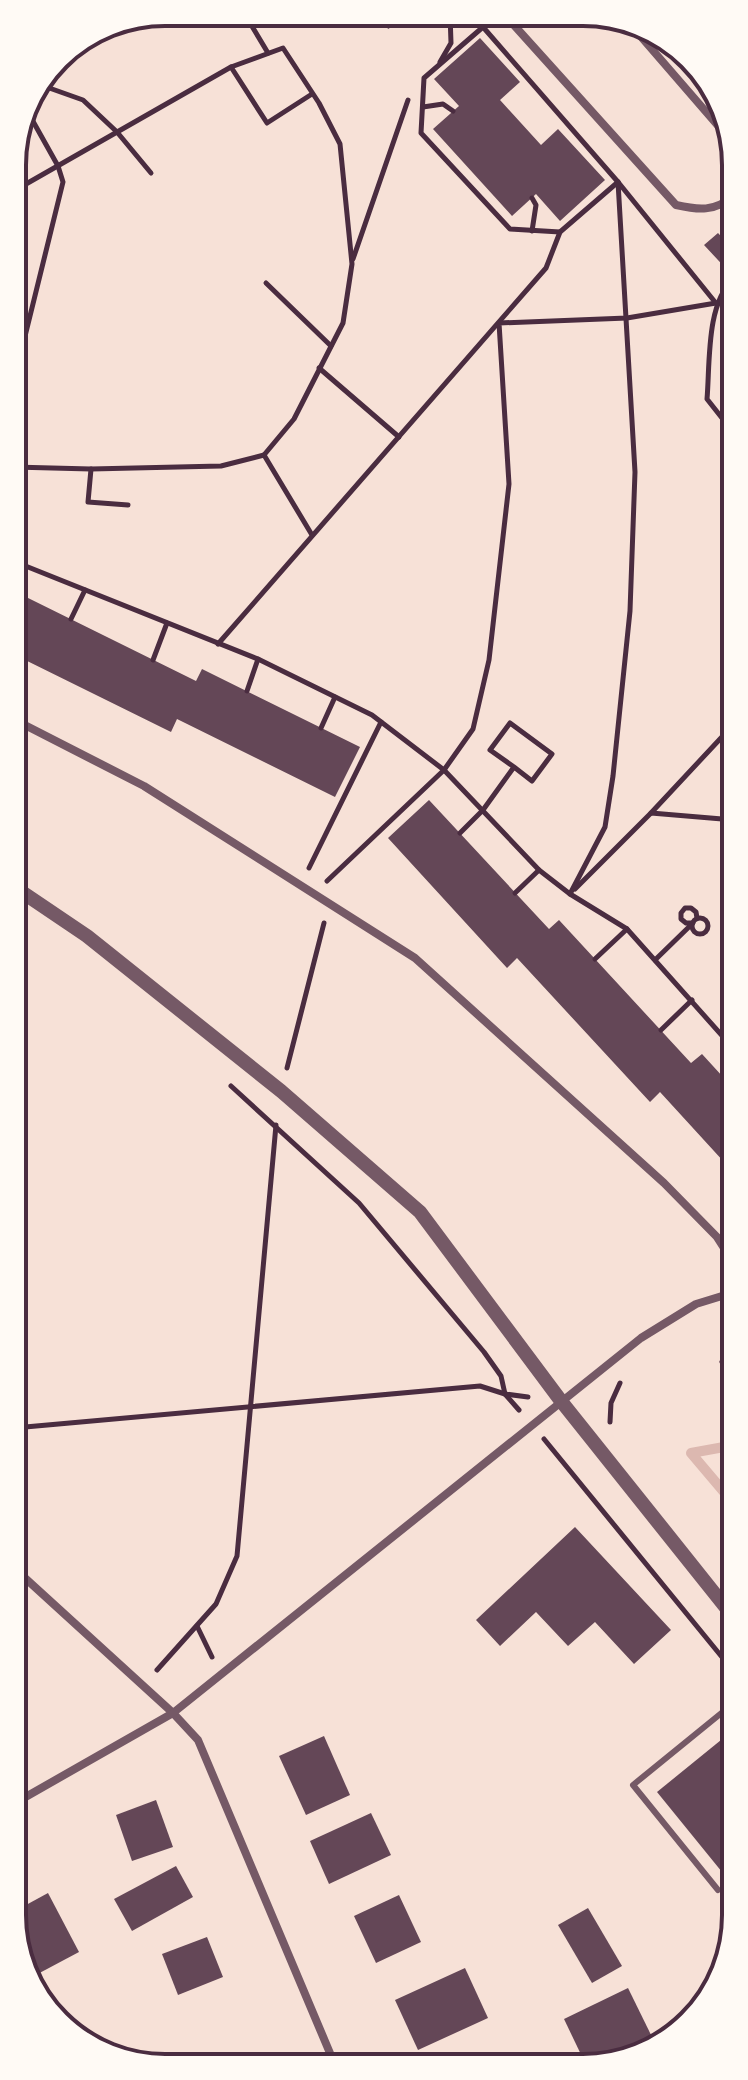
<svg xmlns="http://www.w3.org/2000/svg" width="748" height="2080" font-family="'Varela Round',sans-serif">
	<rect width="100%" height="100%" fill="#f7e1d7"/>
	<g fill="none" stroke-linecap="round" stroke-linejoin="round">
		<g stroke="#dcb8b0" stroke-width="10">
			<path d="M726,388l7,8"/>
			<path d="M735,1445l-44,8 44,52"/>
		</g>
	</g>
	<g fill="#644757">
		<path d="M380,13l35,1 -27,15z"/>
		<path d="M480,38l40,44 -20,18 41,45 17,-16 47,51 -45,41 -24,-27 -24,22 -79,-87 26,-23 -25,-27z"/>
		<path d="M718,233l13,14 2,-2v27l-2,2 -27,-29z"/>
		<path d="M22,595l174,86 6,-12 158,78 -25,50 -158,-78 -6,13 -158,-78v-48l2,1z"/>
		<path d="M429,800l120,129 10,-9 132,143 11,-9 32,35 1,85 -75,-82 -10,10 -133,-144 -10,10 -119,-130z"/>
		<path d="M575,1527l96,103 -37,34 -39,-42 -27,24 -32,-34 -36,34 -24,-26z"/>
		<path d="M324,1736l26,59 -44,20 -27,-59z"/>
		<path d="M721,1740l14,18 1,103 -14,11 -65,-80z"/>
		<path d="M156,1800l17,47 -41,14 -16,-46z"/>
		<path d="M371,1813l20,42 -62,29 -19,-43z"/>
		<path d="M176,1866l17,31 -61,34 -18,-32z"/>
		<path d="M48,1893l31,59 -47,25 -17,-32v-34z"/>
		<path d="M399,1895l22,47 -45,21 -22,-47z"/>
		<path d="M588,1908l34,58 -30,17 -34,-58z"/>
		<path d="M207,1937l16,40 -45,18 -16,-41z"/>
		<path d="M465,1968l23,50 -70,32 -23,-50z"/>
		<path d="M628,1988l26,53 -41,24h-27l-22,-46z"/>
	</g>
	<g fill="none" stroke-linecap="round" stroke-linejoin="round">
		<g stroke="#4a2c40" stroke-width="5">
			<path d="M244,13l24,40"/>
			<path d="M471,14l12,13"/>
			<path d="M440,62l11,-19 -1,-29"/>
			<path d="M231,67l36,56 45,-29"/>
			<path d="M38,84l45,16 34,32 34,41"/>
			<path d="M423,107l20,-3 10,7"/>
			<path d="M12,192l219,-125 52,-19 36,55 21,41 12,120 -9,59 -49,96 -30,36 48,80"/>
			<path d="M532,231l4,-26 -4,-7"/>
			<path d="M560,232l-50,-3 -89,-96 3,-55 59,-51 135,155 97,120"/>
			<path d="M353,259l55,-159"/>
			<path d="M733,280c-27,23 -23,85 -26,119l26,33"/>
			<path d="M266,283l65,63"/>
			<path d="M319,368l80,69"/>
			<path d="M13,385l50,-203 -5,-16 -33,-59"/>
			<path d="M13,467l78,2 130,-3 43,-11"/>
			<path d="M91,469l-3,33 40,3"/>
			<path d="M13,561l245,98 114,56 72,55 95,100 31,24 57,35 107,120"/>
			<path d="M71,619l14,-29"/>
			<path d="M218,644l328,-376 14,-36 58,-50"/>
			<path d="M153,660l14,-37"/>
			<path d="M247,691l11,-32"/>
			<path d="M321,728l14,-31"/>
			<path d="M651,813l83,-89"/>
			<path d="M460,833l23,-23 31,-43 -24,-17 20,-27 42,31 -20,27 -18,-14"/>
			<path d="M309,868l72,-146"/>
			<path d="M327,881l117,-111 29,-41 16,-69 20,-176 -10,-161 128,-5 89,-15"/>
			<path d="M575,889l76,-76 83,7"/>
			<path d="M515,893l24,-23"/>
			<path d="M570,894l35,-67 8,-51 17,-165 5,-139 -17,-290"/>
			<circle cx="700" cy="926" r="8"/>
			<path d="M595,959l32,-30"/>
			<path d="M655,960l38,-37h-7l-5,-4v-6l4,-5h6l5,4 1,6"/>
			<path d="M661,1030l31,-30"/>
			<path d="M287,1068l37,-145"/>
			<path d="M231,1086l128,117 125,149 17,24 4,18 14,16"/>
			<path d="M722,1362l13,21"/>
			<path d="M610,1422l1,-19 9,-20"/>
			<path d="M14,1428l466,-42 25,8 23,3"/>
			<path d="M544,1439l191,234"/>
			<path d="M197,1626l15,31"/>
			<path d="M157,1670l59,-66 21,-48 39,-431"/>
		</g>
		<g stroke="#755966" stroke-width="6">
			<path d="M721,1714l14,18"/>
			<path d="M718,1890l-85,-105 102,-83"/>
		</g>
		<g stroke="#755966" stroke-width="8">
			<path d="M504,14l172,191c22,5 39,7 57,-9"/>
			<path d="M630,24l103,119"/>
			<path d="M13,719l131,67 271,172 249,225 53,54 18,28"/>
			<path d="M14,1568l159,145 25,27 137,325"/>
			<path d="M15,1803l158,-90 468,-375 55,-34 39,-12"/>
		</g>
		<path stroke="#755966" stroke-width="14" d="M13,886l74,50 194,155 139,121 141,189 174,218"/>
	</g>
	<path d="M0 0H748V2080H0ZM165 26H583A139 139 0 0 1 722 165V1915A139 139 0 0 1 583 2054H165A139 139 0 0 1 26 1915V165A139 139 0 0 1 165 26Z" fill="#fffaf5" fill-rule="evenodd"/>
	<path fill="none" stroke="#4a2c40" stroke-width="4" d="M165 26H583A139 139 0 0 1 722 165V1915A139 139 0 0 1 583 2054H165A139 139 0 0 1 26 1915V165A139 139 0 0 1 165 26Z"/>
</svg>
